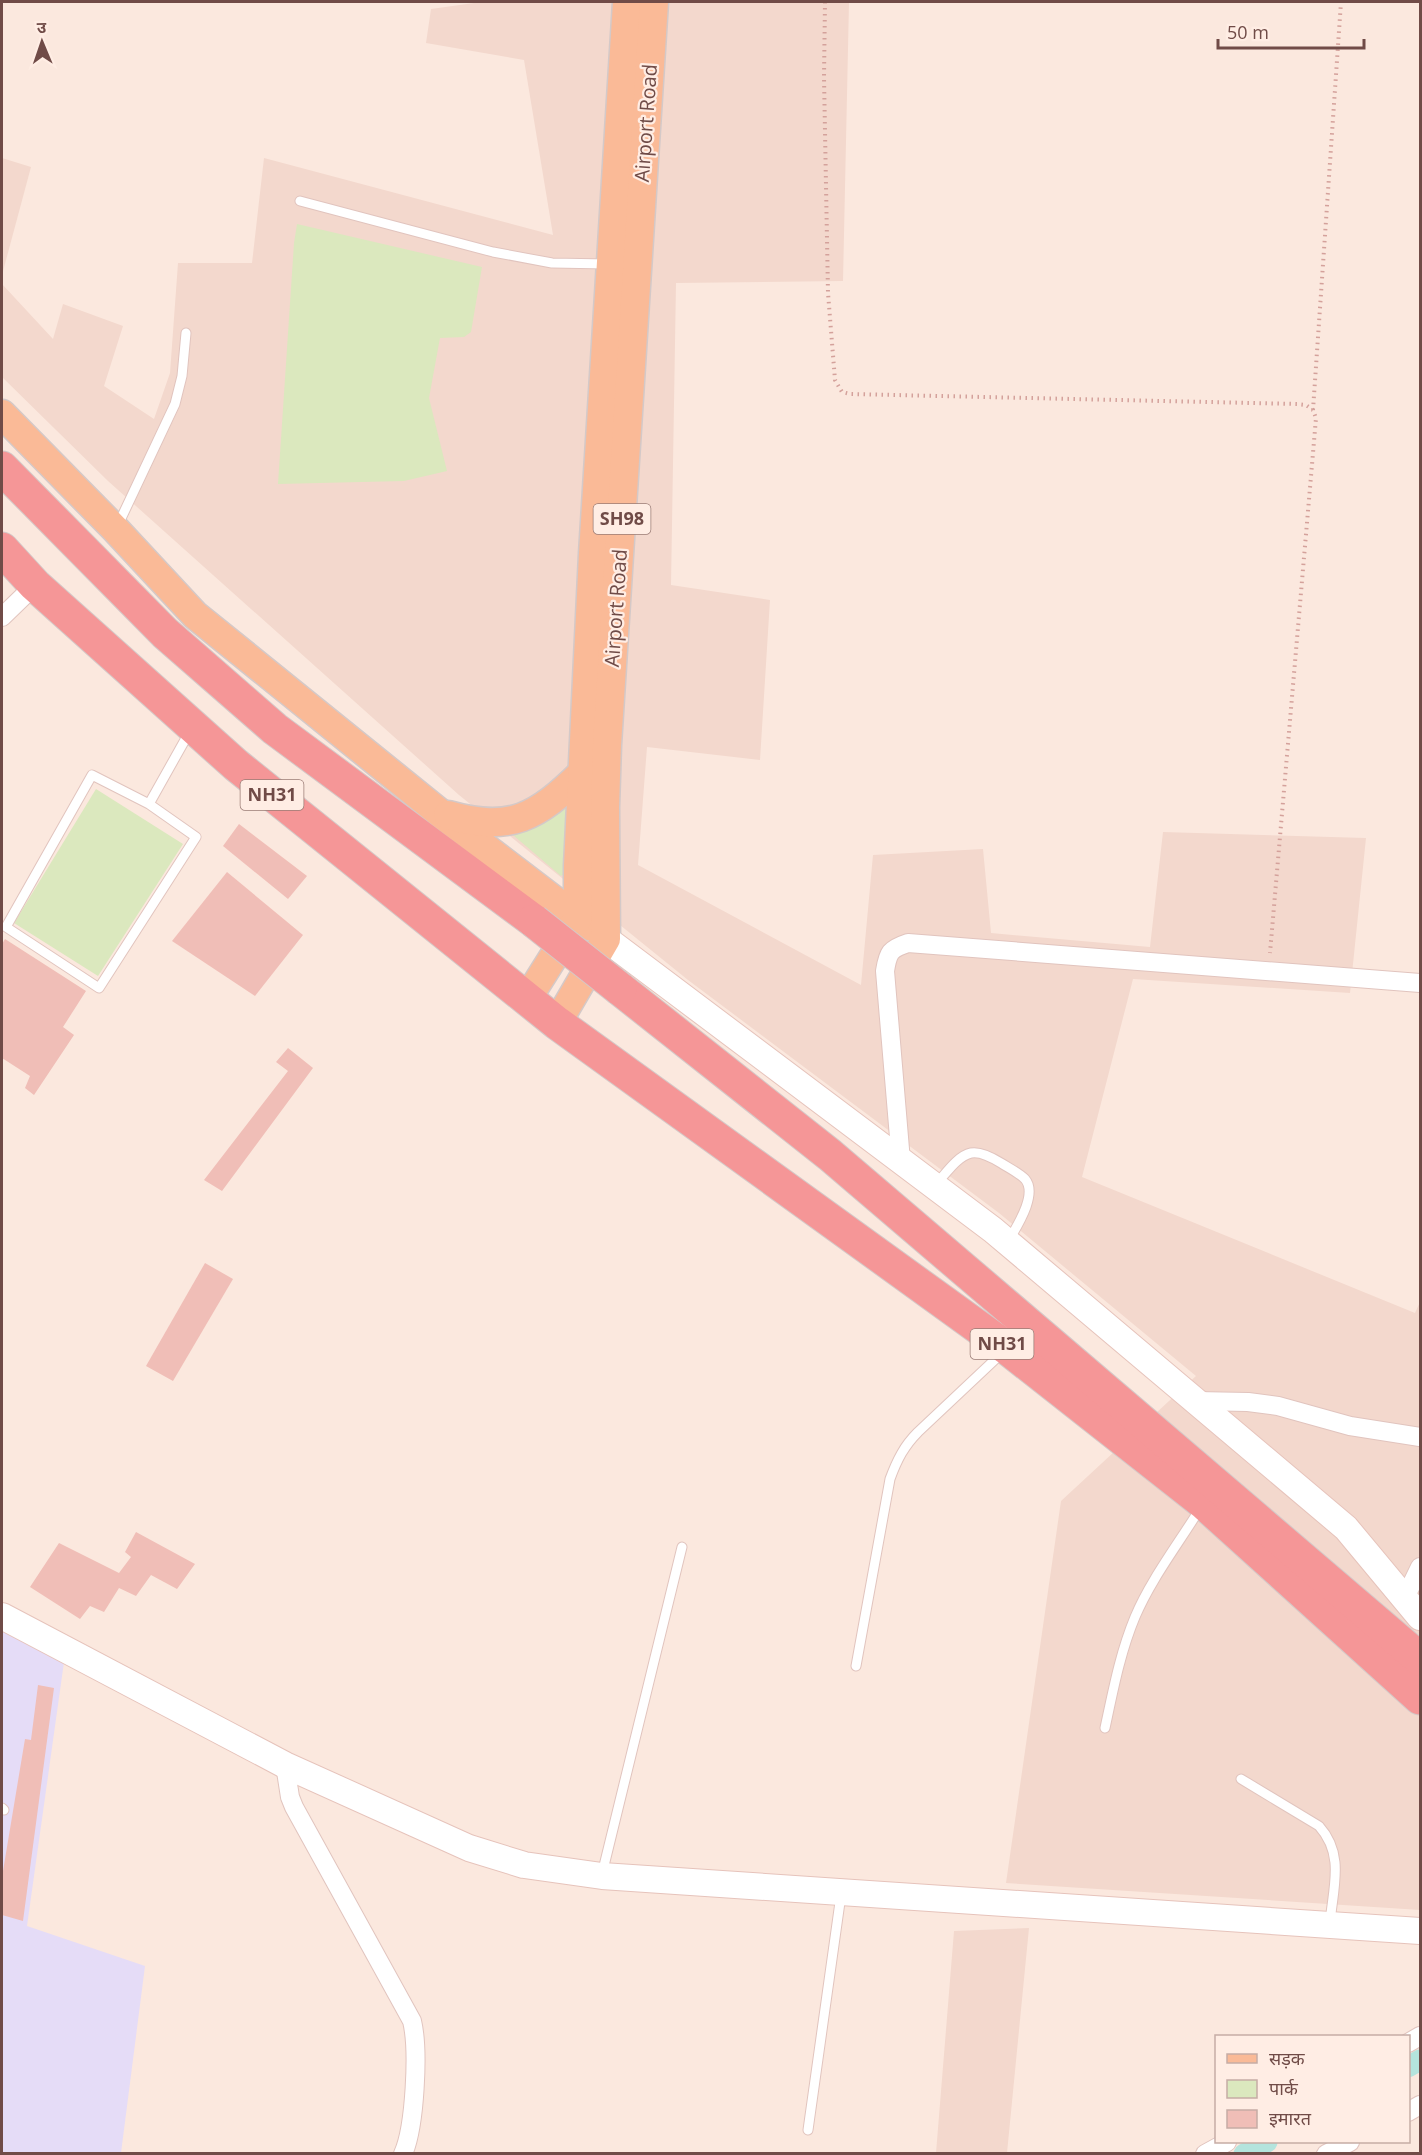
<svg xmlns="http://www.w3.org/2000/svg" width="1422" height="2155" font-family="'Open Sans','Noto Sans Devanagari',sans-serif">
	<rect width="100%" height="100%" fill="#fbe8de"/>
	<g fill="#f3d8cd">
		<path d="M481,2h368l-6,279 -167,2 -5,302 99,15 -10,160 -113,-13 -9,118 223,120 12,-130 110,-6 8,84 159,14 13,-115 203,6 -16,155 -217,-14 -51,198 333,136 5,-11v608l-414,-27 55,-382 135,-125 -197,-163 -311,-233 -229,-185 -351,-314 -106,-104v-93l51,55 10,-35 60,22 -19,60 50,33 16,-46 8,-110h74l12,-105 289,77 -29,-175 -98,-17 5,-34z"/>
		<path d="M2,158l29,9 -29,108z"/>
		<path d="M1029,1928l-22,225h-71l18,-222z"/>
	</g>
	<path fill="#e5dcf7" d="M2,1628l62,34 -37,264 118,40 -24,187h-119z"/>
	<g fill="#dbe8be">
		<path d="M297,224l185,43 -11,65 -7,5 -24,1 -11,60 18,73 -43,10 -126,3 16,-241z"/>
		<path d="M96,789l87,55 -85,132 -84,-53z"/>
		<path d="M561,806l10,5 -3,60 -7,5 -48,-41 -1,-6z"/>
	</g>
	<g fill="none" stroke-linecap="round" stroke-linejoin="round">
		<g stroke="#b4e4dd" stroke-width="21">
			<path d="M1408,2067l12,-7"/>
			<path d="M1244,2154l23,-12"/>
		</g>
	</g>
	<g fill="#f0beb7">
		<path d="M239,824l68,52 -19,23 -65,-53z"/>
		<path d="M227,872l76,63 -48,61 -83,-55z"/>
		<path d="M5,939l81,52 -23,36 11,8 -40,60 -9,-7 5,-12 -28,-18v-114z"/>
		<path d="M288,1048l25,20 -91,123 -18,-11 84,-109 -12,-9z"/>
		<path d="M205,1263l28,16 -60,102 -27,-15z"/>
		<path d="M136,1532l59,32 -18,25 -26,-14 -15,21 -17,-8 -15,24 -14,-6 -10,13 -50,-32 29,-44 60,30 12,-16 -6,-5z"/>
		<path d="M38,1685l16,3 -31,233 -21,-6v-38l23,-138 6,1z"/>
	</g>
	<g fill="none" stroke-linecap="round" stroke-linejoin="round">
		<g stroke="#e1c4be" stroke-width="11">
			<g id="lane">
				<path d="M300,201l193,51 59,11 56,1"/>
				<path d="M117,527l58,-123 7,-28 4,-43"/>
				<path d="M149,804l-57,-29 -86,152 93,61 97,-151 -47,-33 41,-73"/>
				<path d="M936,1184c9,-9 21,-28 35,-31 10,-2 22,5 30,10 8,5 18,10 24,16 13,15 -8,47 -16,61"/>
				<path d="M856,1666l34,-187c7,-19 14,-33 28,-47l85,-80"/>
				<path d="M1105,1728c8,-37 15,-75 30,-111 16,-38 44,-74 66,-110"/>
				<path d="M1241,1779l78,47c26,29 14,61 11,97"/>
				<path d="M2,1808l2,2"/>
				<path d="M602,1874l80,-327"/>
				<path d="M808,2130l33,-235"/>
			</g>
		</g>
		<g stroke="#e1c4be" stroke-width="20">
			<g id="street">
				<path d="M2,617l33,-32"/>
				<path d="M901,1161l-16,-190c3,-19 5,-22 23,-28l512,40"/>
				<path d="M1196,1401l52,1 30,4 72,20 70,11"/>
				<path d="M1405,1598l15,-31"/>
				<path d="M285,1765l5,32 4,10 118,214c7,29 3,106 -9,133"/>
				<path d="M1408,2043l12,-7"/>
				<path d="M1408,2112l12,-7"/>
				<path d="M1205,2154l22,-12"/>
				<path d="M1326,2154l24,-12"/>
			</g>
		</g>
		<g stroke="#e6c3bb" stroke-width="28">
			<g id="secondary">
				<path d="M606,939l387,291 353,298 74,89"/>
				<path d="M2,1616l283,149 184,83 55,17 78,11 818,55"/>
			</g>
		</g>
		<g stroke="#d4c9c8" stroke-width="31">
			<g id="primary">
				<path d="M2,414l114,116 79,85 245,198 148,113"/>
				<path d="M448,815c63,18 89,2 134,-42"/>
				<path d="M527,999l51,-81v-52l15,-312 34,-552"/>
				<path d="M557,1023l49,-84 -1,-132 2,-62 47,-743"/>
			</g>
		</g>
		<g stroke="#d4c9c8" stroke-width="35">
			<g id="highway">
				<path d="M2,468l163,165 110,96 259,192"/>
				<path d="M2,549l33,36 201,180 321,258 450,325 197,155 216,195"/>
				<path d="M620,989l210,166 590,504"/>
			</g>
		</g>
		<g stroke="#d4a19b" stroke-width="4" stroke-dasharray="1.5 4.5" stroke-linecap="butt">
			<path d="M825,2l-1,75 4,216 7,87 7,12 8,2 447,10 9,1 7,5 3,8 -46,535"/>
			<path d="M1313,410l28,-408"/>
		</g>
		<use href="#lane" stroke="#fff" stroke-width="9"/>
		<use href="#street" stroke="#fff" stroke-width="18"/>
		<use href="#secondary" stroke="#fff" stroke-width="26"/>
		<use href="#primary" stroke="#faba97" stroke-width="28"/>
		<use href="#highway" stroke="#f59697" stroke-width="33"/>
		<g stroke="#d4c9c8" stroke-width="35" stroke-linecap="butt">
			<path id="highway-bridge" d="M534,921l86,68"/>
		</g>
		<use href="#highway-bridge" stroke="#f59697" stroke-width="33"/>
	</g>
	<g text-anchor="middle" stroke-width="4.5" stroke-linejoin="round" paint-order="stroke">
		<g fill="#ffede4" stroke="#9b7c76" stroke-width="1.5">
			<rect x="593.5" y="504" width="57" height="30" rx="4.5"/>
			<rect x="240.5" y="780" width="63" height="30" rx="4.5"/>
			<rect x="970.5" y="1329" width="63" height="30" rx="4.5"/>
		</g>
		<g font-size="18" font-weight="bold" fill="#704b47">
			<text x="622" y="525">SH98</text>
			<text x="272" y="801">NH31</text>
			<text x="1002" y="1350">NH31</text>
		</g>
		<g font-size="20" fill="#704b47" stroke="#ffede4">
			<text transform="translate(646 123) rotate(-86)" y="7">Airport Road</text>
			<text transform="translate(616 608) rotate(-86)" y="7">Airport Road</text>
		</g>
	</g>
	<rect width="1422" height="2155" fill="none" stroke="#704b47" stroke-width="6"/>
	<rect x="1215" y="2035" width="195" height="108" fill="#ffede4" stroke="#c6aca5" stroke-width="1.5"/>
	<rect x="1227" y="2054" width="30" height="9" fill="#faba97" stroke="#c6aca5" stroke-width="1.5"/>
	<text x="1269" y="2065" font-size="18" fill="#704b47">सड़क</text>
	<rect x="1227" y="2080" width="30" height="18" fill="#dbe8be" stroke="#c6aca5" stroke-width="1.5"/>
	<text x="1269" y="2095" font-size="18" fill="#704b47">पार्क</text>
	<rect x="1227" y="2110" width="30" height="18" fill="#f0beb7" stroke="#c6aca5" stroke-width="1.5"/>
	<text x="1269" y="2125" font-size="18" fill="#704b47">इमारत</text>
	<g transform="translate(42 42) rotate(358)" stroke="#ffede4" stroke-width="4.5" paint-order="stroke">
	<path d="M0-4.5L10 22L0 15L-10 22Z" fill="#704b47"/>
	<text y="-9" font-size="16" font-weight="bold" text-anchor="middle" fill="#704b47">उ</text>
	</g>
	<path d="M1218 39v9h146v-9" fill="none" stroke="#704b47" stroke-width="3"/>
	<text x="1227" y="39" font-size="18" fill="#704b47" stroke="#ffede4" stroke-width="4.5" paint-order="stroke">50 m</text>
</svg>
